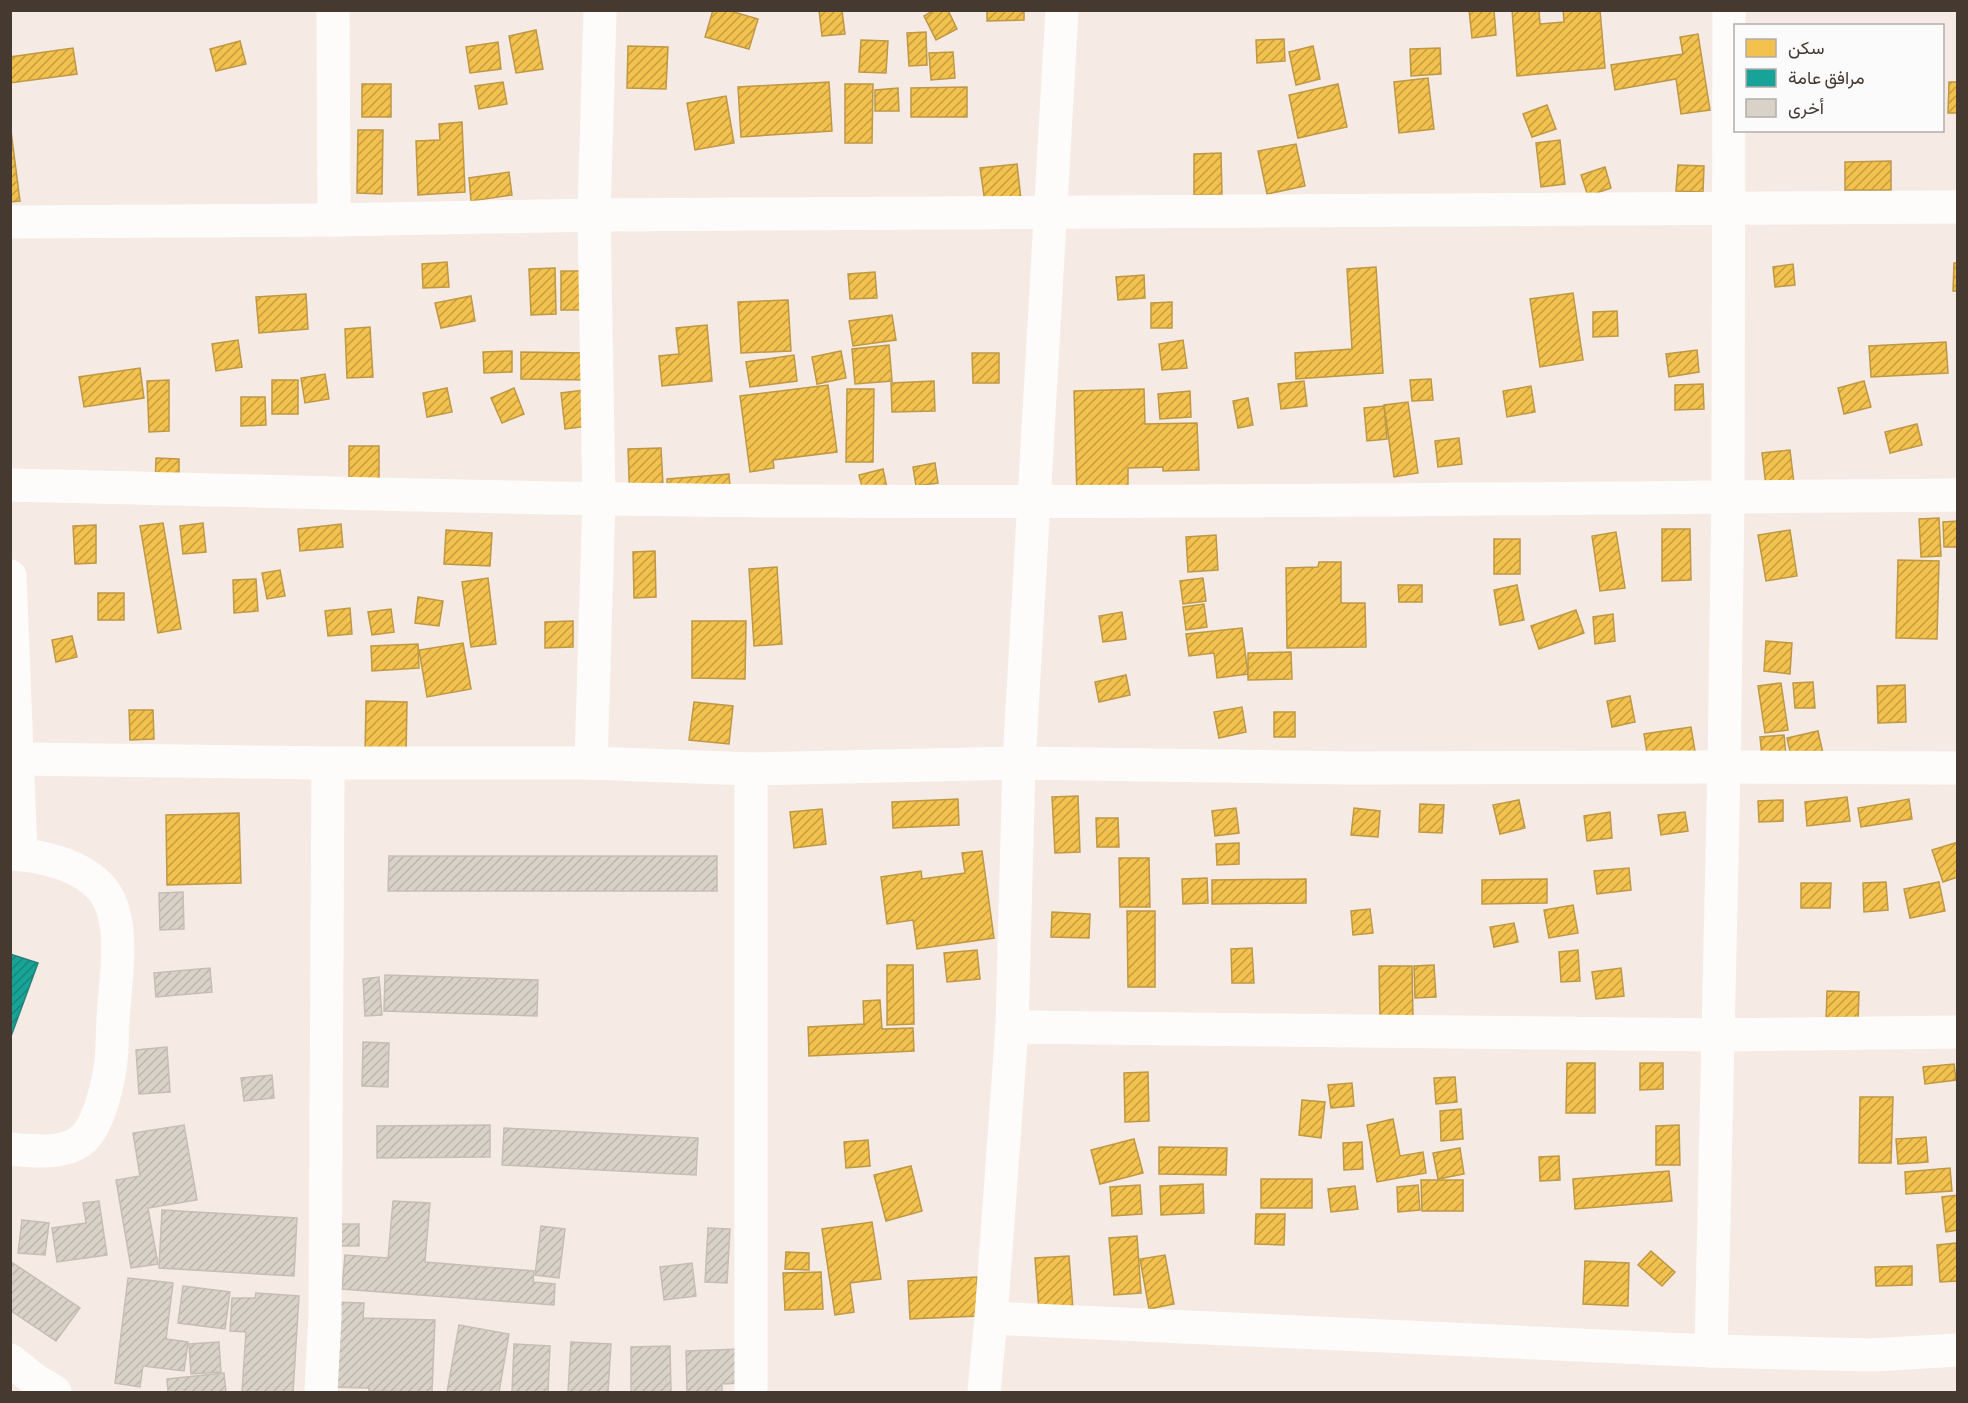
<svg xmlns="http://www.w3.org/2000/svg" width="1968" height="1403" font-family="'Crimson Pro',Vazirmatn,serif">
	<defs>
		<pattern id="homes-hatch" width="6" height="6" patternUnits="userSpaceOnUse" patternTransform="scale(1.5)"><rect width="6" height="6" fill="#f2c14e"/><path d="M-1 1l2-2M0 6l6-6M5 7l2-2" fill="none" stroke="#c69e41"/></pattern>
		<pattern id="public-hatch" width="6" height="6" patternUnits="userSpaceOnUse" patternTransform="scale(1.5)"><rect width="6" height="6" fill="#17a398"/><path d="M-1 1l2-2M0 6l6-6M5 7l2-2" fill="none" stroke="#17867c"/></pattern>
		<pattern id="building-hatch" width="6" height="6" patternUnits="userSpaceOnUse" patternTransform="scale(1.5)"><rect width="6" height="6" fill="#d9d2c8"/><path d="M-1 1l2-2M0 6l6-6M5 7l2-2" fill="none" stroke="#bcb5ac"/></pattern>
	</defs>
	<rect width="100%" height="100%" fill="#f6ebe4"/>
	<g fill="url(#homes-hatch)" stroke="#be9845" stroke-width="1.5">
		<path d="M713,10h14l31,9 -9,30 -44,-12z"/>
		<path d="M819,10h23l3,24 -23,2z"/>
		<path d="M934,10h14l9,19 -21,11 -12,-24z"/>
		<path d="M987,10h37v10l-37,1z"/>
		<path d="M1469,10h25l2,25 -24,3z"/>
		<path d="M1512,10h27l1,14 24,-2 -1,-12h37l5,58 -88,8z"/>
		<path d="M536,30l7,39 -27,4 -7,-37z"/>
		<path d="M926,32l1,33 -18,1 -2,-33z"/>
		<path d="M1698,34l12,76 -29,4 -5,-35 -61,11 -4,-25 72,-11 -3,-17z"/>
		<path d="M1284,39l1,22 -28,2 -1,-23z"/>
		<path d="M861,40l27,1 -2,32 -27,-1z"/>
		<path d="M240,41l6,23 -30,7 -6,-22z"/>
		<path d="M498,42l3,27 -31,4 -4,-26z"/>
		<path d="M628,46l40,1 -2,42 -39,-1z"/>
		<path d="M1313,46l7,33 -24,6 -7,-33z"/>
		<path d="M73,48l4,26 -67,9v-26z"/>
		<path d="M1440,48l1,26 -30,2 -1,-27z"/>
		<path d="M953,52l2,26 -24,2 -2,-27z"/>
		<path d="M1428,78l6,51 -35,4 -5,-51z"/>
		<path d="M503,82l4,22 -28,5 -4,-23z"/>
		<path d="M829,82l3,49 -91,6 -3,-50z"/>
		<path d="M1949,82h9v31h-10z"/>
		<rect x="362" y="84" width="29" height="33"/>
		<path d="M845,84h28l-1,59h-27z"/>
		<path d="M1338,84l9,43 -49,11 -9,-43z"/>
		<path d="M967,87v30h-56v-29z"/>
		<path d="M898,88l1,23h-24v-21z"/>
		<path d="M726,96l8,47 -39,7 -8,-47z"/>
		<path d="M1547,105l9,24 -24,8 -9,-23z"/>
		<path d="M462,122l3,70 -47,3 -2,-54 24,-1 -1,-16z"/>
		<path d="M10,123l10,78 -10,1z"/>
		<path d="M358,130h25l-1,64 -25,-1z"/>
		<path d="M1560,140l5,44 -24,3 -5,-44z"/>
		<path d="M1296,144l9,42 -38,8 -9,-43z"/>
		<path d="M1221,153l1,42h-28v-41z"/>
		<path d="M1891,161v29h-46v-28z"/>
		<path d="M1017,164l4,35 -36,4 -5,-35z"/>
		<path d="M1678,165l26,1 -1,26 -27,-1z"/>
		<path d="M1605,167l6,21 -23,8 -7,-21z"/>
		<path d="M509,172l3,23 -41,6 -2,-23z"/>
		<path d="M447,262l2,25 -26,1 -1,-24z"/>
		<path d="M1954,263h4v28h-5z"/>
		<path d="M1793,264l2,21 -20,2 -2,-20z"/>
		<path d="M1376,267l7,106 -87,6 -1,-26 57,-4 -5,-80z"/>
		<path d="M555,268l1,46 -25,1 -2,-46z"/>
		<rect x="561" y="271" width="19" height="39"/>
		<path d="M875,272l2,26 -27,1 -2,-25z"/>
		<path d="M1144,275l1,23 -27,2 -2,-23z"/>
		<path d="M1573,293l10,67 -43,7 -10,-68z"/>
		<path d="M306,294l2,35 -49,4 -3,-36z"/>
		<path d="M471,296l4,25 -34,7 -6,-25z"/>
		<path d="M788,300l3,51 -50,2 -3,-51z"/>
		<path d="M1172,302v26h-21v-25z"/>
		<path d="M1617,311l1,25 -25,1v-25z"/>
		<path d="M892,315l4,25 -43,6 -4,-25z"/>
		<path d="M707,325l5,56 -50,5 -3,-30 20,-2 -3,-26z"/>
		<path d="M370,327l3,50 -26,1 -2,-49z"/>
		<path d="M238,340l4,27 -26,4 -4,-27z"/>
		<path d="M1183,340l4,28 -25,2 -3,-26z"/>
		<path d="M1946,342l2,31 -77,4 -2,-31z"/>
		<path d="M889,345l3,36 -37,3 -3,-35z"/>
		<path d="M1697,350l2,22 -30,5 -3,-23z"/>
		<path d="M512,351v21l-28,1 -1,-21z"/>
		<path d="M841,351l5,27 -29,6 -5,-27z"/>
		<path d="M521,352l66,1v27l-66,-1z"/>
		<path d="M972,353h27v30h-26z"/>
		<path d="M794,355l3,26 -47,6 -4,-25z"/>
		<path d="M140,368l4,30 -60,9 -5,-30z"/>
		<path d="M325,374l4,25 -24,4 -4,-25z"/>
		<path d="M1431,379l2,21 -21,1 -2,-21z"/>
		<path d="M169,380v51l-20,1 -2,-51z"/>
		<rect x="272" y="380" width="26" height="34"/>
		<path d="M934,381l1,30 -43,1 -1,-29z"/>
		<path d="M1304,381l3,25 -26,3 -3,-25z"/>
		<path d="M1864,381l7,26 -27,7 -6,-26z"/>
		<path d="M1703,384l1,25 -29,1v-25z"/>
		<path d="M828,385l9,67 -64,8 1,8 -24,4 -10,-76z"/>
		<path d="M1531,386l4,26 -28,5 -4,-26z"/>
		<path d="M447,388l5,24 -25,5 -4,-24z"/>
		<path d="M514,388l10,26 -22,9 -11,-25z"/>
		<path d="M847,389h27l-1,73h-27z"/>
		<path d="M1144,389l1,35 52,-1 2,47 -36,1v-4l-35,1v27l-51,2 -3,-106z"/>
		<path d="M584,390l4,36 -23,3 -4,-36z"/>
		<path d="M1190,391l1,26 -31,2 -2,-25z"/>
		<path d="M241,397h24l1,28 -25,1z"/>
		<path d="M1248,398l5,27 -15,3 -5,-27z"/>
		<path d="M1408,402l10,71 -24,4 -10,-72z"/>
		<path d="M1384,406l3,33 -20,2 -3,-33z"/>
		<path d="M1917,424l5,21 -32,8 -5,-21z"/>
		<path d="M1459,438l3,26 -24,3 -3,-26z"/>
		<rect x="349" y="446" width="30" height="46"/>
		<path d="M661,448l3,55 -34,2 -2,-56z"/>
		<path d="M1790,450l4,33 -28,3 -4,-33z"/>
		<path d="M156,458l23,1v28l-24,-1z"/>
		<path d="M935,463l3,20 -22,3 -3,-19z"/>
		<path d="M883,469l5,24 -23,6 -6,-24z"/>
		<path d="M729,474l2,26 -63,5 -1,-26z"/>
		<path d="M1939,518l2,38 -20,1 -2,-38z"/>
		<path d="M1958,521v26h-14l-1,-25z"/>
		<path d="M163,523l18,106 -23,4 -18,-107z"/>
		<path d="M203,523l3,29 -23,2 -3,-28z"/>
		<path d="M341,524l2,23 -43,4 -2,-22z"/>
		<path d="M96,525v38l-21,1 -2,-38z"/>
		<path d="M1662,529h28l1,51 -29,1z"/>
		<path d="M446,530l46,3 -2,33 -46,-2z"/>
		<path d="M1790,530l7,46 -31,5 -8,-46z"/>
		<path d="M1616,532l9,56 -25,3 -8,-55z"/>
		<path d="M1216,535l2,35 -30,2 -2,-35z"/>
		<rect x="1494" y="539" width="26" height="35"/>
		<path d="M655,551l1,46 -22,1 -1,-46z"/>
		<path d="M1898,560l41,1 -2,78 -41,-1z"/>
		<path d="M1319,562h22v41h24l1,44 -79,1 -1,-80 32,-1z"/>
		<path d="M777,567l5,77 -28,2 -5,-77z"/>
		<path d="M280,570l5,26 -18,3 -5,-26z"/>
		<path d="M488,578l8,66 -25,3 -9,-65z"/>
		<path d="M1203,578l3,23 -23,3 -3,-23z"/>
		<path d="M256,579l2,32 -24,2 -1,-33z"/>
		<path d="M1398,585h24v17h-23z"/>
		<path d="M1517,585l7,35 -24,5 -6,-35z"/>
		<rect x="98" y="593" width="26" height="27"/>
		<path d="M418,597l25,4 -4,25 -24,-3z"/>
		<path d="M1204,604l3,23 -21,3 -3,-23z"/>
		<path d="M350,608l2,26 -24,2 -3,-25z"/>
		<path d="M391,609l3,23 -22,3 -4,-23z"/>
		<path d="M1576,610l8,23 -45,16 -8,-23z"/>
		<path d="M1122,612l4,27 -23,3 -4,-26z"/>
		<path d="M1613,614l2,27 -20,3 -2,-27z"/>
		<path d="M573,621v26l-28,1v-26z"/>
		<path d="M692,621h54l-1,58 -53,-1z"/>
		<path d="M1242,628l6,46 -31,4 -3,-25 -25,3 -3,-22z"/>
		<path d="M72,636l5,21 -21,5 -4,-22z"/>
		<path d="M1766,641l26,2 -2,31 -26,-3z"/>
		<path d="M463,643l8,46 -44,8 -8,-47z"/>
		<path d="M418,644l1,24 -47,3 -1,-25z"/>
		<path d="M1291,652l1,27 -44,1v-27z"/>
		<path d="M1126,675l4,20 -31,7 -4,-20z"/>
		<path d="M1813,682l2,26h-20l-2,-25z"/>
		<path d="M1781,683l7,47 -23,3 -7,-47z"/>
		<path d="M1905,685l1,37 -28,1 -1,-37z"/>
		<path d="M1630,696l5,26 -23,5 -5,-26z"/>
		<path d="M366,701l41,1 -1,55 -41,-2z"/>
		<path d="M694,702l39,4 -4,38 -40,-4z"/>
		<path d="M1242,707l4,25 -27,6 -5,-26z"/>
		<path d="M129,710h24l1,29 -24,1z"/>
		<rect x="1274" y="712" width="21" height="25"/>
		<path d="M1691,727l4,24 -47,8 -4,-25z"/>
		<path d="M1818,731l6,27 -31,7 -6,-27z"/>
		<path d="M1784,735l3,29 -24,2 -3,-29z"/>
		<path d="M1078,796l2,56 -25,1 -3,-56z"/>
		<path d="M1847,797l3,24 -43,5 -2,-24z"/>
		<path d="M958,799l1,26 -66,3 -1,-26z"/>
		<path d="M1909,799l3,20 -51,8 -3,-19z"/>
		<path d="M1519,800l6,28 -25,6 -7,-29z"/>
		<path d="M1783,800v21l-24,1 -1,-21z"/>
		<path d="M1420,804l24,1 -2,28 -23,-1z"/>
		<path d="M1236,808l3,25 -24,3 -3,-25z"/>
		<path d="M1354,808l26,3 -2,26 -27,-2z"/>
		<path d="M822,809l4,35 -32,4 -4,-36z"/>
		<path d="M1610,812l2,26 -25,3 -3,-25z"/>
		<path d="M1685,812l3,19 -27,4 -3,-20z"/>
		<path d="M239,813l2,70 -74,2 -1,-70z"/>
		<path d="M1096,818h22l1,29h-22z"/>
		<path d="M1958,842v35l-15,5 -11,-32z"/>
		<path d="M1239,843v21l-22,1 -1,-21z"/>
		<path d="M982,851l12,87 -77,11 -4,-29 -26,4 -6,-47 40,-6 1,8 43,-6 -3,-20z"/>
		<path d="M1119,858h30l1,49h-30z"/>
		<path d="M1629,868l2,22 -34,4 -3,-23z"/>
		<path d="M1207,878l1,25 -25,1 -1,-25z"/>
		<path d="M1306,879v24l-94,1v-24z"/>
		<path d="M1547,879v24l-65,1v-24z"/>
		<path d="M1886,882l2,28 -24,2 -1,-29z"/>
		<path d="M1939,882l6,29 -35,7 -6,-29z"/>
		<path d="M1801,883h30l-1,25h-29z"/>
		<path d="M1573,905l5,28 -29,5 -5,-28z"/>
		<path d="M1370,909l3,24 -20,2 -2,-24z"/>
		<path d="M1127,911h28v76h-27z"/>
		<path d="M1052,912l38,2 -1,24 -38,-1z"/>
		<path d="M1514,923l4,19 -24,5 -4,-20z"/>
		<path d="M1252,948l2,35h-22l-1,-34z"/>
		<path d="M977,950l3,29 -33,3 -3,-29z"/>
		<path d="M1578,950l2,31 -19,1 -2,-30z"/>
		<path d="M887,965h26l1,59 -27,1z"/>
		<path d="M1434,965l2,32 -21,1 -1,-32z"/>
		<path d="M1379,966h33l1,51 -33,1z"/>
		<path d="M1621,968l3,28 -28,3 -4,-27z"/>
		<path d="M1827,991l32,1 -1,30h-32z"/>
		<path d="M880,1000l2,29 31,-1 1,23 -105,5 -1,-29 56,-3 -1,-23z"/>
		<path d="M1567,1063h28v50h-29z"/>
		<path d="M1640,1063h23v26l-23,1z"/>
		<path d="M1954,1064l2,16 -31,4 -2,-17z"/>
		<path d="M1148,1072l1,49 -24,1 -1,-49z"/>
		<path d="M1455,1077l2,25 -21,2 -2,-26z"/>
		<path d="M1352,1083l2,23 -23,2 -3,-23z"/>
		<path d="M1860,1097h33l-2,66h-32z"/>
		<path d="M1302,1100l23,2 -4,36 -22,-3z"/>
		<path d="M1461,1109l2,30 -22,2 -1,-30z"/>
		<path d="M1393,1119l7,37 23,-4 3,21 -49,9 -10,-57z"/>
		<path d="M1679,1125l1,40h-24v-39z"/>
		<path d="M1926,1137l2,25 -30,2 -2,-25z"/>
		<path d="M1134,1139l9,34 -43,11 -9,-34z"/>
		<path d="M868,1140l2,26 -24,2 -2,-26z"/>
		<path d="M1362,1142l1,27 -19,1 -1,-27z"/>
		<path d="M1159,1147l68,1 -1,27 -67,-1z"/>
		<path d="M1460,1148l4,26 -26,5 -5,-26z"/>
		<path d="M1559,1156l1,24 -20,1 -1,-24z"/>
		<path d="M911,1166l11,45 -36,10 -12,-46z"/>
		<path d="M1950,1168l2,23 -46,3 -1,-22z"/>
		<path d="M1669,1171l3,30 -97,8 -2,-30z"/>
		<rect x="1261" y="1179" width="51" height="29"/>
		<path d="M1421,1180h42v31h-41z"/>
		<path d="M1203,1184l1,29 -43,2 -1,-29z"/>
		<path d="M1140,1185l2,29 -30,2 -2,-29z"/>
		<path d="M1418,1185l2,25 -22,2 -1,-25z"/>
		<path d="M1355,1186l3,23 -27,3 -3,-23z"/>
		<path d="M1958,1195v35l-12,2 -4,-35z"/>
		<path d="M1256,1214h29l-1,31 -29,-1z"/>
		<path d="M872,1222l9,57 -31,4 4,29 -19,3 -13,-86z"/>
		<path d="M1137,1236l4,57 -27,2 -5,-57z"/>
		<path d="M1956,1243l2,38 -18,1 -3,-37z"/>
		<path d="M1651,1251l24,21 -13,14 -24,-21z"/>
		<path d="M786,1252l23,1v17l-24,-1z"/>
		<path d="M1165,1255l9,49 -25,5 -9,-50z"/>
		<path d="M1069,1256l4,53 -34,2 -4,-53z"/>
		<path d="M1585,1261l44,2 -1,43 -45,-2z"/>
		<path d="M1912,1266v19l-36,1 -1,-19z"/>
		<path d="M821,1272l2,37 -38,1 -2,-37z"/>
		<path d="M977,1277l2,39 -69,3 -2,-38z"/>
	</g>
	<path fill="url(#public-hatch)" stroke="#258379" stroke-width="1.5" d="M10,954l28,9 -28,76z"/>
	<g fill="url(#building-hatch)" stroke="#c6beb5" stroke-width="1.5">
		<path d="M389,856h328v35h-329z"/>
		<path d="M183,892l1,37 -24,1 -1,-37z"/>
		<path d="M210,968l2,24 -56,5 -2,-24z"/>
		<path d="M385,975l153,5 -1,36 -153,-5z"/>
		<path d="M379,977l3,38 -17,1 -2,-37z"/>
		<path d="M363,1042l26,1 -1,44 -26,-1z"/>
		<path d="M167,1047l3,45 -31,2 -3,-44z"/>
		<path d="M272,1075l2,23 -30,3 -3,-23z"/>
		<path d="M184,1125l13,75 -49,8 10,56 -27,4 -15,-88 24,-4 -7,-43z"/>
		<path d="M490,1125v32l-113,1v-32z"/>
		<path d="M504,1128l194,10 -2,37 -194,-10z"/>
		<path d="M99,1201l8,54 -50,7 -5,-34 34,-5 -3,-20z"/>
		<path d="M393,1201l37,2 -5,59 109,9 -1,11 22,2 -1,21 -212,-16 3,-34 43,3z"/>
		<path d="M162,1210l135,8 -3,58 -135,-8z"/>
		<path d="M22,1220l27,3 -4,32 -27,-2z"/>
		<rect x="337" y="1224" width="22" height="22"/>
		<path d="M541,1226l24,3 -6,49 -24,-3z"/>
		<path d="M708,1228l22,1 -3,54 -22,-1z"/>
		<path d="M10,1261l70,47 -24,33 -46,-31z"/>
		<path d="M692,1263l4,33 -32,4 -4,-33z"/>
		<path d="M128,1278l45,5 -7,56 22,3 -4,29 -41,-5 -3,21 -25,-4z"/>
		<path d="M183,1286l47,6 -5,37 -47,-6z"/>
		<path d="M256,1293l43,3 -6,96h-51l4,-60 -16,-1 2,-33h23z"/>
		<path d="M329,1302l35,1 -1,15 72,2 -3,72 -63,-1v-3l-42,-1z"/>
		<path d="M459,1325l50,9 -10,58h-52z"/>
		<path d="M219,1342l2,30 -30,2 -2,-30z"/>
		<path d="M571,1342l40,2 -3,48h-40z"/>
		<path d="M514,1344l36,2 -2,46h-36z"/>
		<path d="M670,1346l1,46h-40v-45z"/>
		<path d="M741,1349v34l-19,1v8h-35l-1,-41z"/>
		<path d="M224,1373l2,19h-58l-1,-13z"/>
	</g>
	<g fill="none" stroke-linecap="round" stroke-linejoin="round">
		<g stroke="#fefcfb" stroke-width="33">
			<path d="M333,10l1,210"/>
			<path d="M1062,10l-43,753 -7,264 -21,291 720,33 161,4 86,-5"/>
			<path d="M10,222l324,-2 260,-5 1364,-8"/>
			<path d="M10,485c268,6 535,15 803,16 381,2 763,-3 1145,-6"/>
			<path d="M10,576l11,279"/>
			<path d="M18,759l310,4h263l160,6 268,-6 332,5 373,-1 234,1"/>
			<path d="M591,763l8,-264 -5,-284 6,-205"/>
			<path d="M751,769v623"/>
			<path d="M10,854c31,1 72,11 92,35 6,7 10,17 12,25 8,28 1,75 -1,105 -1,18 0,37 -4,55 -3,17 -11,50 -24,63 -18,19 -52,14 -75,12"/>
			<path d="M1012,1027l707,8 239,-3"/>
			<path d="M1711,1351l13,-584 4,-270 1,-487"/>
			<path d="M10,1360l25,20 20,12"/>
			<path d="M321,1392l4,-75 3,-554"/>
			<path d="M984,1392l7,-74"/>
		</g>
	</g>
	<rect width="1968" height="1403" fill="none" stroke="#463930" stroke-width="24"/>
	<rect x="1734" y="24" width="210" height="108" fill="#fbfbfb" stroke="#b3adaa" stroke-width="1.5"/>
	<rect x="1746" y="39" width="30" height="18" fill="#f2c14e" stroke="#b3adaa" stroke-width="1.5"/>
	<text x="1788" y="54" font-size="18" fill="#463930">سكن</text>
	<rect x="1746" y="69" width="30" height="18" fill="#17a398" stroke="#b3adaa" stroke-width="1.5"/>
	<text x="1788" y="84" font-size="18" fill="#463930">مرافق عامة</text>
	<rect x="1746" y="99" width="30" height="18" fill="#d9d2c8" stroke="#b3adaa" stroke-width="1.5"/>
	<text x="1788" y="114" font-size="18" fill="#463930">أخرى</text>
</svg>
